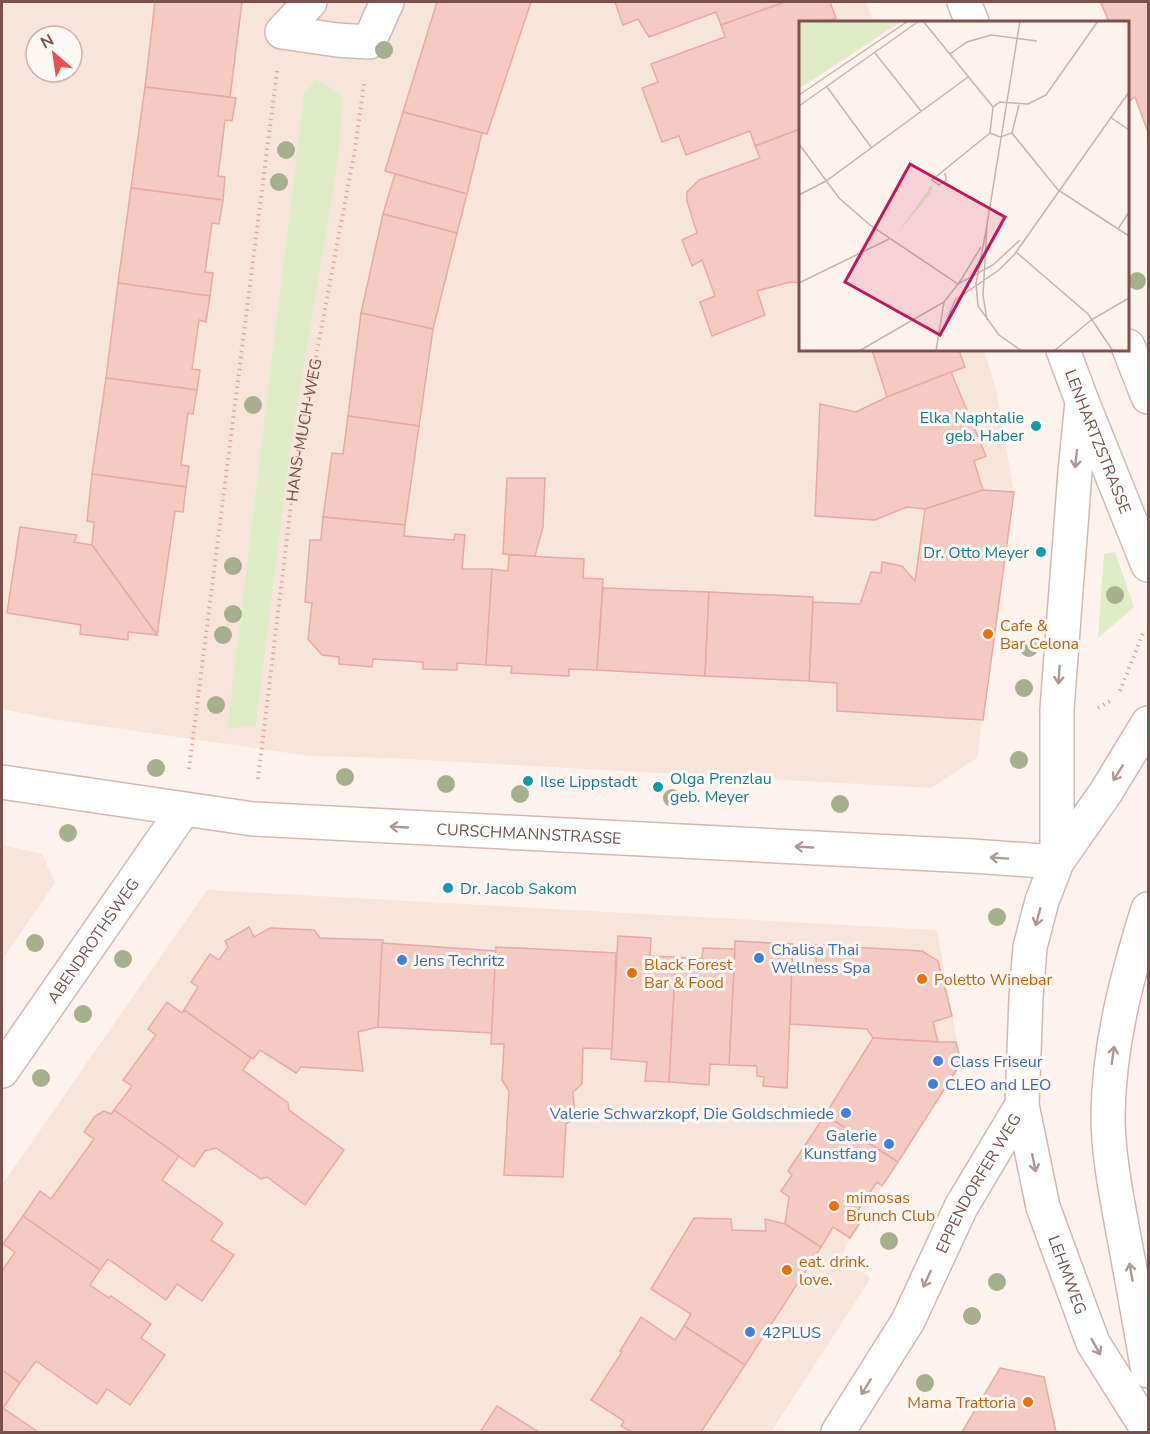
<svg xmlns="http://www.w3.org/2000/svg" width="1150" height="1434" font-family="'Nunito Sans',sans-serif">
	<rect width="100%" height="100%" fill="#fdf2ec"/>
	<g fill="#f7e5dc" fill-rule="evenodd">
		<path d="M2,2h864l8,20h-74v328h184l12,39 18,103 -37,266 -46,30 -544,-30 -77,-2 -252,-36 -56,-11zM36,36h36v36h-36z"/>
		<path d="M2,845l40,9 13,29 -53,77z"/>
		<path d="M207,890l730,40 24,133 -79,123 -32,52 -9,20 30,20 -100,154h-769v-247z"/>
	</g>
	<g fill="#e0ecc8">
		<path d="M316,79l27,16 -5,67 -48,289 -34,274 -29,4 77,-635z"/>
		<path d="M1115,552l19,55 -36,31 6,-84z"/>
	</g>
	<g fill="#f4cac2" stroke="#e7aba2" stroke-width="1.5">
		<path d="M155,2h87l-12,95 -85,-10z"/>
		<path d="M437,2h94l-44,132 -84,-22z"/>
		<path d="M615,2h170l-64,23 -5,-13 -67,25 -11,-18 -15,6z"/>
		<path d="M785,2h45l6,16 -6,3 1,1h-31v107l-45,17 -5,-15 -64,24 -7,-19 -17,6 -20,-54 16,-6 -7,-18 74,-27 -4,-12z"/>
		<path d="M1107,2h41v130l-13,-35 -7,5v-80h-19l-8,-19z"/>
		<path d="M145,87l91,11 -4,23 -7,-1 -7,56 7,1 -2,23 -92,-12z"/>
		<path d="M403,112l79,21 -15,61 -82,-23z"/>
		<path d="M800,129v154l-10,-1 -33,9 8,24 -53,21 -12,-34 15,-6 -13,-36 -10,6 -10,-26 15,-7 -10,-32v-9l12,-12 61,-22 -5,-12z"/>
		<path d="M395,174l72,20 -10,39 -74,-19z"/>
		<path d="M131,188l92,12 -4,24 -7,-1 -7,49 8,1 -3,23 -92,-13z"/>
		<path d="M383,214l74,19 -24,96 -72,-16z"/>
		<path d="M118,283l92,13 -4,26 -7,-2 -7,49 8,1 -3,20 -91,-12z"/>
		<path d="M361,313l72,16 -14,97 -71,-10z"/>
		<path d="M872,350h87l6,17 -78,30z"/>
		<path d="M951,372l35,84 -12,5 9,29 -58,19 -18,-2 -32,13 -60,-4 5,-112 36,8 31,-15z"/>
		<path d="M106,378l91,12 -4,24 -5,-1 -7,52 8,1 -3,21 -94,-13z"/>
		<path d="M348,416l71,10 -14,99 -82,-8 9,-64 11,1z"/>
		<path d="M92,474l94,13 -3,25 -8,-1 -18,124 -65,-90 2,-23 -7,-1z"/>
		<path d="M507,478h38l-2,49 -8,29 -32,-2z"/>
		<path d="M983,490l31,2 -31,228 -146,-9v-28l-28,-2 4,-79 47,2 11,-32 10,1 1,-11 20,4 13,15 10,-72z"/>
		<path d="M323,517l82,8 -1,11 50,4 1,-6 10,1 -3,34h30l-6,96 -29,-2v7l-34,-1v-7l-50,-3 -1,8 -33,-3v-7l-17,-2 -14,-16 4,-36 -7,-1 5,-62h11z"/>
		<path d="M20,527l57,8 -3,7 18,3 65,90 -29,-3v8l-48,-6 1,-9 -74,-12z"/>
		<path d="M509,555l75,4 -1,19 20,1 -6,91 -28,-1v7l-58,-3 1,-7 -26,-1 6,-96 16,2z"/>
		<path d="M603,588l106,4 -4,84 -108,-6z"/>
		<path d="M709,592l104,5 -4,84 -104,-5z"/>
		<path d="M249,927l5,10 16,-9 44,2 6,8 63,2 -5,87 -20,5 5,39 -62,-4 -5,6 -36,-23 -7,9 -69,-49 14,-23 -7,-5 19,-28 9,6 9,-13 -3,-6z"/>
		<path d="M618,936l33,2 -1,18 26,1 -7,125 -24,-1 2,-19 -36,-3z"/>
		<path d="M735,941l58,3 -6,144 -24,-2 1,-9 -7,-1v-10l-28,-1z"/>
		<path d="M382,943l114,8 -4,82 -114,-6z"/>
		<path d="M816,945l106,6 16,10 14,55 -19,6 5,20 -65,-4 -6,-9 -77,-5 2,-62 24,2z"/>
		<path d="M496,947l120,6 -4,96 -29,-1 -1,36 -9,8 2,26 -9,6 -3,53 -59,-2 5,-84 -7,-11 2,-36h-13z"/>
		<path d="M703,948l32,1 -6,116 -19,-1 -1,21 -40,-3 7,-125 26,2z"/>
		<path d="M167,1002l15,11 2,-3 67,48 -8,12 45,33 1,7 55,40 -39,55 -38,-28 -6,2 -45,-31 -11,3 -11,16 -80,-57 18,-24 -9,-6 33,-45 -8,-6z"/>
		<path d="M873,1038l65,4h18l5,21 -63,99 -73,-47z"/>
		<path d="M114,1110l65,46 -17,24 61,43 -12,17 23,15 -32,46 -25,-17 -11,16 -58,-41 -8,11 -77,-54 17,-25 11,8 43,-60 -10,-7 11,-16 9,-5 7,3z"/>
		<path d="M825,1115l73,47 -16,24 -5,-4 -19,28 4,10 -12,18 -17,-11 -12,20 -36,-23 4,-27 -8,-6 11,-16 -4,-4z"/>
		<path d="M23,1216l77,54 -10,15 19,13 2,-2 40,28 -10,14 24,17 -35,50 -23,-16 -10,15 -61,-43 -16,22 -18,-13v-99l13,-19 -12,-8z"/>
		<path d="M694,1218l37,1 1,11 34,1 -1,-12 20,5 36,23 -76,118 -61,-39 7,-12 -40,-25z"/>
		<path d="M641,1317l34,23 9,-14 61,39 -44,67h-69l-11,-6 3,-5 -33,-21 31,-48 -2,-1z"/>
		<path d="M1000,1368l44,9 12,55h-94z"/>
		<path d="M2,1370l18,13 -17,25 35,24h-36z"/>
		<path d="M497,1406l42,26h-59z"/>
	</g>
	<g fill="none" stroke-linecap="round" stroke-linejoin="round">
		<g stroke="#d3b8b2" stroke-width="36">
			<g id="minor">
				<path d="M310,2l-28,30 55,8 32,2 18,-40"/>
				<path id="s2" d="M2,782l251,37 719,37 85,6"/>
				<path id="s3" d="M2,1071l182,-262"/>
				<path id="s4" d="M838,1432l70,-111 53,-114 61,-102"/>
			</g>
		</g>
		<g stroke="#d3b8b2" stroke-width="36">
			<g id="tertiary">
				<path id="s5" d="M1148,723l-42,69 -49,70 -15,39 -12,46 -4,51 -4,107 21,102 50,136 55,87"/>
				<path d="M1057,862v-153l18,-237 7,-71"/>
				<path d="M1148,909c-21,67 -39,135 -40,206 0,39 8,78 15,117 9,47 17,93 25,139"/>
			</g>
		</g>
		<g stroke="#d8b9b2" stroke-width="36">
			<g id="secondary">
				<path d="M964,2l8,20"/>
				<path d="M1128,346l20,51"/>
				<path id="s6" d="M1063,350l19,51 66,164"/>
			</g>
		</g>
		<g stroke="#daaca4" stroke-width="4" stroke-dasharray="1.5 4.5" stroke-linecap="butt">
			<path d="M1120,691l23,-58"/>
			<path d="M1098,708l14,-8"/>
			<path d="M189,769l88,-698"/>
			<path id="s1" d="M258,779l38,-316 59,-314 9,-65"/>
		</g>
		<use href="#minor" stroke="#fff" stroke-width="33"/>
		<use href="#tertiary" stroke="#fff" stroke-width="33"/>
		<use href="#secondary" stroke="#fff" stroke-width="33"/>
	</g>
	<g fill="#a7b08e">
		<circle cx="384" cy="50" r="9"/>
		<circle cx="286" cy="150" r="9"/>
		<circle cx="279" cy="182" r="9"/>
		<circle cx="1137" cy="281" r="9"/>
		<circle cx="253" cy="405" r="9"/>
		<circle cx="233" cy="566" r="9"/>
		<circle cx="1115" cy="595" r="9"/>
		<circle cx="233" cy="614" r="9"/>
		<circle cx="223" cy="635" r="9"/>
		<circle cx="1029" cy="648" r="9"/>
		<circle cx="1024" cy="688" r="9"/>
		<circle cx="216" cy="705" r="9"/>
		<circle cx="1019" cy="760" r="9"/>
		<circle cx="156" cy="768" r="9"/>
		<circle cx="345" cy="777" r="9"/>
		<circle cx="446" cy="784" r="9"/>
		<circle cx="520" cy="794" r="9"/>
		<circle cx="672" cy="798" r="9"/>
		<circle cx="840" cy="804" r="9"/>
		<circle cx="68" cy="833" r="9"/>
		<circle cx="997" cy="917" r="9"/>
		<circle cx="35" cy="943" r="9"/>
		<circle cx="123" cy="959" r="9"/>
		<circle cx="83" cy="1014" r="9"/>
		<circle cx="41" cy="1078" r="9"/>
		<circle cx="889" cy="1241" r="9"/>
		<circle cx="997" cy="1282" r="9"/>
		<circle cx="972" cy="1316" r="9"/>
		<circle cx="925" cy="1383" r="9"/>
	</g>
	<defs><path id="oneway-shaft" d="M-6 0H5M1.5-3L5.5 0L1.5 3" fill="none" stroke-width="1.6" stroke-linecap="round" stroke-linejoin="round" transform="scale(1.5)"/></defs>
	<g stroke="#af9794">
		<use href="#oneway-shaft" transform="translate(1076 459) rotate(96)"/>
		<use href="#oneway-shaft" transform="translate(1059 675) rotate(94)"/>
		<use href="#oneway-shaft" transform="translate(1118 773) rotate(122)"/>
		<use href="#oneway-shaft" transform="translate(399 827) rotate(-177)"/>
		<use href="#oneway-shaft" transform="translate(804 847) rotate(-177)"/>
		<use href="#oneway-shaft" transform="translate(999 858) rotate(-176)"/>
		<use href="#oneway-shaft" transform="translate(1038 917) rotate(105)"/>
		<use href="#oneway-shaft" transform="translate(1113 1055) rotate(-82)"/>
		<use href="#oneway-shaft" transform="translate(1034 1163) rotate(78)"/>
		<use href="#oneway-shaft" transform="translate(1131 1272) rotate(-100)"/>
		<use href="#oneway-shaft" transform="translate(927 1279) rotate(115)"/>
		<use href="#oneway-shaft" transform="translate(1096 1347) rotate(61)"/>
		<use href="#oneway-shaft" transform="translate(866 1387) rotate(122)"/>
	</g>
	<g fill="#0f9aa8" stroke="#fff7f3" stroke-width="2">
		<circle cx="1036" cy="426" r="6"/>
		<circle cx="1041" cy="552" r="6"/>
		<circle cx="528" cy="781" r="6"/>
		<circle cx="658" cy="787" r="6"/>
		<circle cx="448" cy="888" r="6"/>
	</g>
	<g fill="#e8710a" stroke="#fff7f3" stroke-width="2">
		<circle cx="988" cy="634" r="6"/>
		<circle cx="632" cy="973" r="6"/>
		<circle cx="922" cy="979" r="6"/>
		<circle cx="834" cy="1206" r="6"/>
		<circle cx="787" cy="1270" r="6"/>
		<circle cx="1028" cy="1402" r="6"/>
	</g>
	<g fill="#3f7fe0" stroke="#fff7f3" stroke-width="2">
		<circle cx="759" cy="958" r="6"/>
		<circle cx="402" cy="960" r="6"/>
		<circle cx="938" cy="1061" r="6"/>
		<circle cx="933" cy="1084" r="6"/>
		<circle cx="846" cy="1113" r="6"/>
		<circle cx="889" cy="1144" r="6"/>
		<circle cx="750" cy="1332" r="6"/>
	</g>
	<g text-anchor="middle" stroke-width="6" stroke-linejoin="round" paint-order="stroke">
		<g font-size="16" fill="#0d838f" stroke="#fff7f3" text-anchor="start">
			<text x="1024" y="423" text-anchor="end">Elka Naphtalie<tspan x="1024" dy="18">geb. Haber</tspan></text>
			<text x="1029" y="558" text-anchor="end">Dr. Otto Meyer</text>
			<text x="670" y="784">Olga Prenzlau<tspan x="670" dy="18">geb. Meyer</tspan></text>
			<text x="540" y="787">Ilse Lippstadt</text>
			<text x="460" y="894">Dr. Jacob Sakom</text>
		</g>
		<g font-size="16" fill="#7a514c" stroke="#fff7f3">
			<text dy="6" stroke="none"><textPath href="#s1" startOffset="352">HANS-MUCH-WEG</textPath></text>
			<text dy="6" stroke="none"><textPath href="#s6" startOffset="98">LENHARTZSTRASSE</textPath></text>
			<text dy="6" stroke="none"><textPath href="#s2" startOffset="530">CURSCHMANNSTRASSE</textPath></text>
			<text dy="6" stroke="none"><textPath href="#s3" startOffset="159">ABENDROTHSWEG</textPath></text>
			<text dy="6" stroke="none"><textPath href="#s4" startOffset="286">EPPENDORFER WEG</textPath></text>
			<text dy="6" stroke="none"><textPath href="#s5" startOffset="590">LEHMWEG</textPath></text>
		</g>
		<g font-size="16" fill="#c56008" stroke="#fff7f3" text-anchor="start">
			<text x="1000" y="631">Cafe &amp;<tspan x="1000" dy="18">Bar Celona</tspan></text>
			<text x="644" y="970">Black Forest<tspan x="644" dy="18">Bar &amp; Food</tspan></text>
			<text x="934" y="985">Poletto Winebar</text>
			<text x="846" y="1203">mimosas<tspan x="846" dy="18">Brunch Club</tspan></text>
			<text x="799" y="1267">eat. drink.<tspan x="799" dy="18">love.</tspan></text>
			<text x="1016" y="1408" text-anchor="end">Mama Trattoria</text>
		</g>
		<g font-size="16" fill="#366cbe" stroke="#fff7f3" text-anchor="start">
			<text x="771" y="955">Chalisa Thai<tspan x="771" dy="18">Wellness Spa</tspan></text>
			<text x="414" y="966">Jens Techritz</text>
			<text x="950" y="1067">Class Friseur</text>
			<text x="945" y="1090">CLEO and LEO</text>
			<text x="834" y="1119" text-anchor="end">Valerie Schwarzkopf, Die Goldschmiede</text>
			<text x="877" y="1141" text-anchor="end">Galerie<tspan x="877" dy="18">Kunstfang</tspan></text>
			<text x="762" y="1338">42PLUS</text>
		</g>
	</g>
	<g transform="translate(799 21)">
		<rect width="330" height="330" fill="#fdf2ec"/>
		<path d="M0,0h103l-103,68zM134,164l-2,8 -35,42 35,-49z" fill="#e0ecc8"/>
		<path fill="none" stroke="#c9b2ac" stroke-width="1.5" d="M124,0l70,86M76,32l46,58M151,33l17,-12 24,-7 46,6M28,66l44,60M0,74l109,-74M0,85l120,-85M194,86l7,-5 28,2 18,-9 52,-74M194,86l-3,26 10,4 12,-4 7,-28M311,96l19,13M213,112l46,57 71,46M0,123l40,54 31,27 88,59M146,152l1,7 -7,5 -7,-5 58,-47M0,174l27,-14 142,-104M188,204l-11,59 2,22 21,29 23,16M319,208l11,-17M217,231l72,62 25,37M0,262l90,-44M160,262l22,-36M188,299l-4,-25 4,-70 33,-204M141,316l15,-37 44,-30 15,-15 115,-163M60,330l85,-49 14,-18 35,-19 27,-25M137,330l8,-49M255,330l37,-31 38,-22"/>
		<path fill="#c2185b" fill-opacity="0.15" stroke="#c2185b" stroke-width="3" d="M111,143l95,53 -65,118 -95,-53z"/>
		<rect width="330" height="330" fill="none" stroke="#7a514c" stroke-width="3"/>
	</g>
	<rect width="1150" height="1434" fill="none" stroke="#7a514c" stroke-width="6"/>
	<g transform="translate(54 54) rotate(331)"><circle r="28" fill="#fff7f3" stroke="#cab5b0" stroke-width="1.5"/>
	<path d="M0-4.5L10 22L0 15L-10 22Z" fill="#e94f53"/>
	<text y="-9" font-size="16" font-weight="bold" text-anchor="middle" fill="#7a514c">N</text>
	</g>
</svg>
